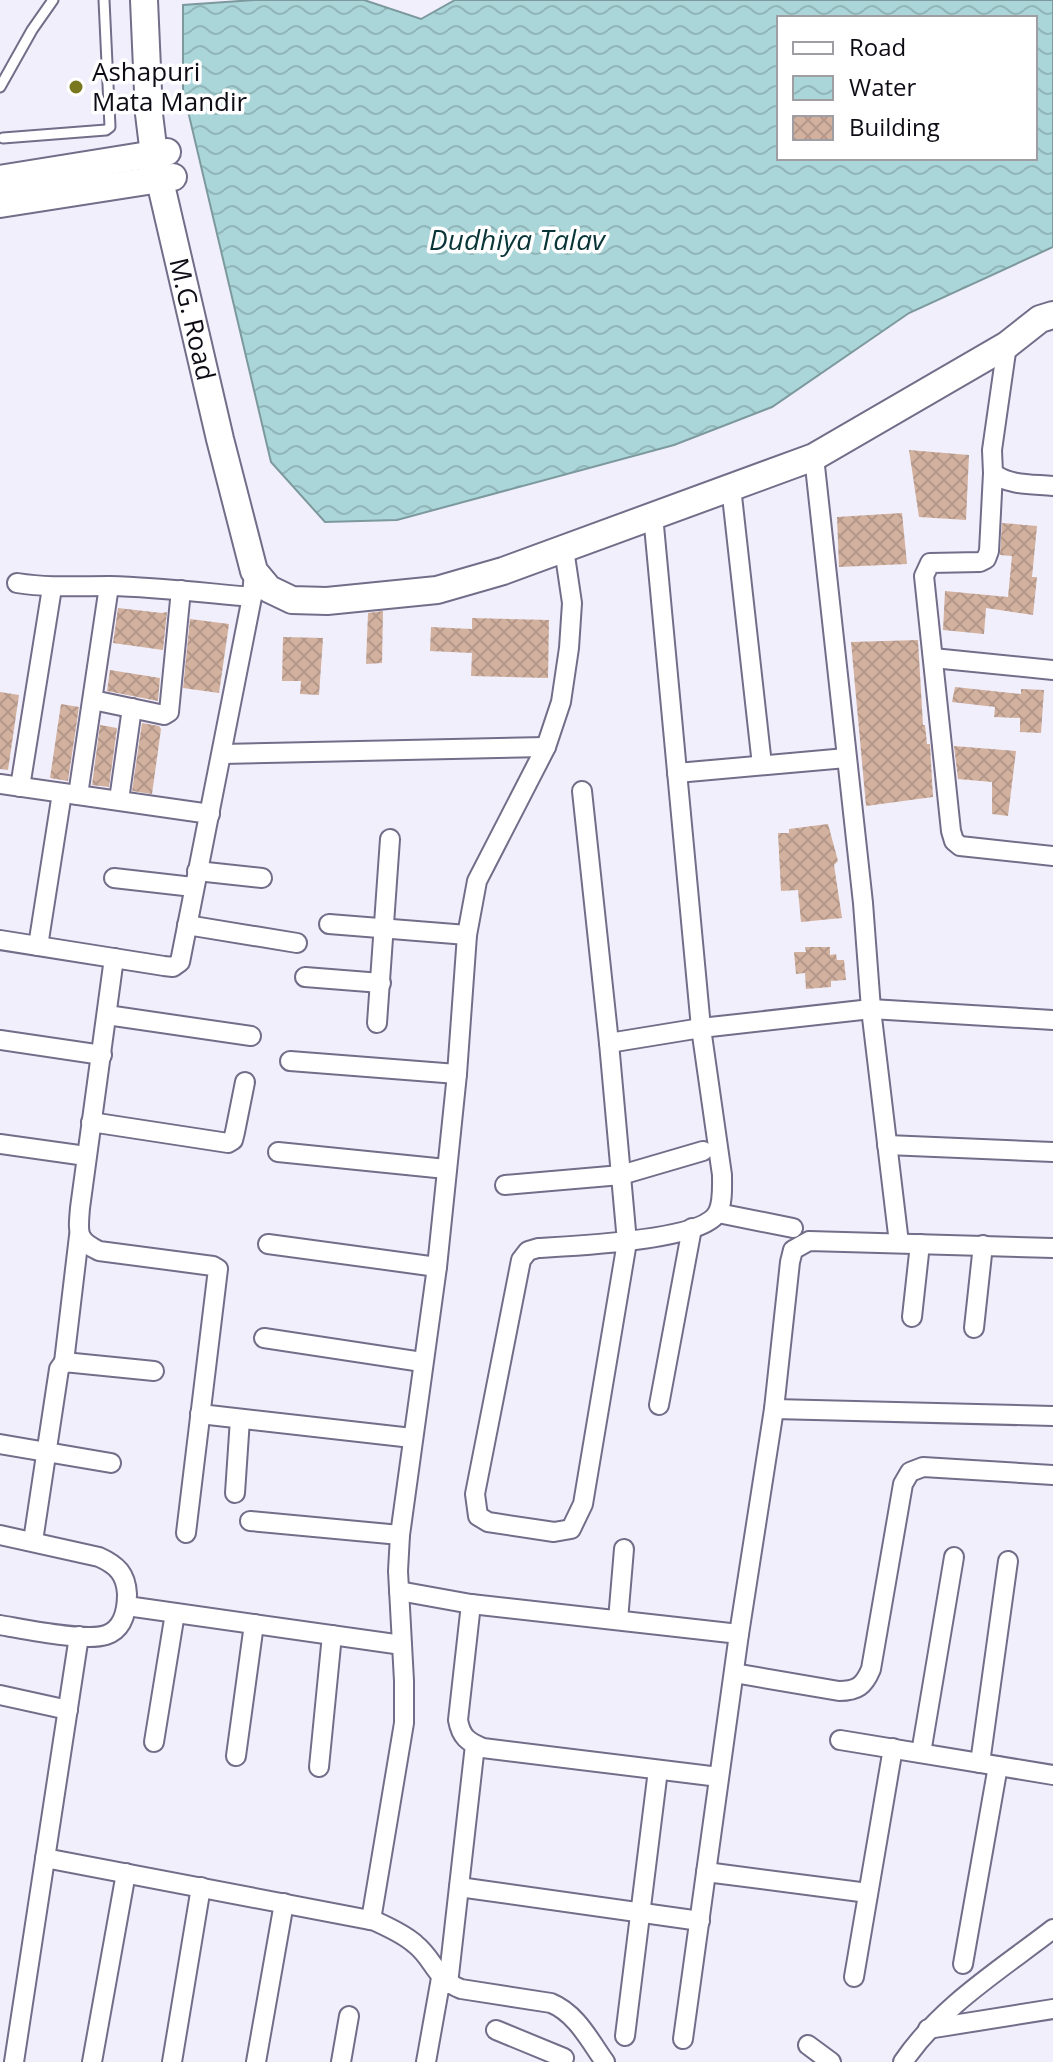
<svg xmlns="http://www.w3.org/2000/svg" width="1053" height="2062" font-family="'Open Sans',sans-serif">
	<defs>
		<pattern id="water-waves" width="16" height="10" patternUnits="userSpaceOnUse" patternTransform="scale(2)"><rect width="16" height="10" fill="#aad5d9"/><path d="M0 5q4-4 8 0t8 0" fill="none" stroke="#91b6ba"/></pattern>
		<pattern id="building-cross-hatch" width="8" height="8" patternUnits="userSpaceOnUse" patternTransform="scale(2)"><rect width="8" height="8" fill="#d2b19f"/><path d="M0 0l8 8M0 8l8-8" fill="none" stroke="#b39788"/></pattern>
	</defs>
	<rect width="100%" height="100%" fill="#f2effc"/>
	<path fill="url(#water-waves)" stroke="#7c999e" stroke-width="2" fill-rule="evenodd" d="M254,0h110l57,19 34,-19h598v247l-144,66 -137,94 -98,38 -277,75 -72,2 -54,-60 -88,-372v-85zM779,18h256v140h-256z"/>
	<g fill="url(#building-cross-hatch)">
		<path d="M909,450l60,5 -3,65 -47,-3z"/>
		<path d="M902,513l5,51 -68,3 -2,-50z"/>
		<path d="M1002,523l35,3 -5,51h5l-4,38 -47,-7 -2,26 -41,-4 2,-39 63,6 4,-41 -12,-1z"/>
		<path d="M118,608l44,5 5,-1 -4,38 -50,-7z"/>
		<path d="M383,611l-1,52 -16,1 2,-51z"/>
		<path d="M472,618l77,2 -1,58 -77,-2 1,-23 -42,-2 1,-24 41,2z"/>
		<path d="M190,619l39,5 -10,69 -36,-5z"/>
		<path d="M283,637l40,1 -4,57 -19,-1 1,-13h-19z"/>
		<path d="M918,640l5,85h2l2,19h3l3,53 -67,9 -15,-164z"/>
		<path d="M110,670l50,8 -2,23 -51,-10z"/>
		<path d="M955,687l66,7v-5l23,1 -3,43 -21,-1v-14l-26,-1 1,-10 -43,-5z"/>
		<path d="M0,692l19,3 -11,75 -8,-1z"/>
		<path d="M61,704l18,3 -11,74 -18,-3z"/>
		<path d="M142,723l17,3 2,3 -9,65 -20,-3z"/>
		<path d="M100,725l17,3 -8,59 -17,-2z"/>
		<path d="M954,746l62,5 -8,65 -16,-2v-32l-34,-3z"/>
		<path d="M828,824l10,37 -4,4 8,53 -41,4 -3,-32 -17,1 -3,-58h11v-4z"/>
		<path d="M805,947h25v8l6,-1 1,6h7l2,20 -15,1v6l-25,2 -1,-16 -9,1 -2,-22h12z"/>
	</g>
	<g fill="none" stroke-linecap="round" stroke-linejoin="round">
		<g stroke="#736d89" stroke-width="13">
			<g id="service">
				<path d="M0,87l32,-57 21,-30"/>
				<path d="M3,138l103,-8 4,-3 -6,-127"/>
			</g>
		</g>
		<g stroke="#736d89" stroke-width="22">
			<g id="minor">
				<path d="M1007,345l-15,105 1,23c16,13 41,11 60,13"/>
				<path d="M814,457l49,446 8,106 28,234"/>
				<path d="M993,473l-4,78 -3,8 -6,3 -50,1 -6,13 27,255 3,10 6,5 93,10"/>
				<path d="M731,487l31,278"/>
				<path d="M17,583c32,5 61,3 93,3 47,1 95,7 142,11"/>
				<path d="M933,658l120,12"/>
				<path d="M93,700l71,15 5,-3 12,-122"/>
				<path d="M222,754l324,-7"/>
				<path d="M677,773l169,-15"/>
				<path d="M0,784l210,30"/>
				<path d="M20,787l32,-199"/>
				<path d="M582,791l27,252 18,199 -44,262 -12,25 -17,3 -66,-10 -10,-6 -3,-22 46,-234 7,-9 10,-3c32,-2 166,-7 180,-36 5,-10 4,-26 4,-37l-21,-147 -48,-513"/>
				<path d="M78,795l31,-209"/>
				<path d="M119,800l13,-92"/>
				<path d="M197,871l65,7"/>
				<path d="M114,878l79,9"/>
				<path d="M329,924l138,11"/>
				<path d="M187,925l110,18"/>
				<path d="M0,940l164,26 9,1 7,-5 72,-365 2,-26"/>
				<path d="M38,946l24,-153"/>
				<path d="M114,958l-34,250c-2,25 -4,32 19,43l114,15 5,3 -32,264"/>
				<path d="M305,977l76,6"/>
				<path d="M107,1015l144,21"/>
				<path d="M377,1023l13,-184"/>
				<path d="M0,1040l102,15"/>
				<path d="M609,1043l92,-15 170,-19 182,11"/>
				<path d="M290,1061l167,13"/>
				<path d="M91,1122l137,21 5,-3 2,-8 10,-50"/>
				<path d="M0,1144l86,12"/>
				<path d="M887,1145l166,7"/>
				<path d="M278,1152l168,17"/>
				<path d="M505,1185l116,-10 82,-24"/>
				<path d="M718,1213l75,15"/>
				<path d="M268,1244l169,23"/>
				<path d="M912,1317l8,-73"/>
				<path d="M974,1328l9,-83"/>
				<path d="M264,1338l158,24"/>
				<path d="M64,1362l15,-126"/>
				<path d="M659,1405l33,-177"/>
				<path d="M774,1409l279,7"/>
				<path d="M200,1414l212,24"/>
				<path d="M0,1444l111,19"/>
				<path d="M235,1493l5,-74"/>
				<path d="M250,1521l150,14"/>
				<path d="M0,1535l99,22c18,8 27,17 28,37 0,16 -3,35 -21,41 -21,7 -82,-6 -106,-10"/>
				<path d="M33,1541l26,-172 5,-7 90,9"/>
				<path d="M399,1591l72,13 268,30 35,-225 16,-147 3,-12 16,-9 244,7"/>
				<path d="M471,1604l-13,116c3,17 10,22 25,28l236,29"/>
				<path d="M127,1606l275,39"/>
				<path d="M618,1620l6,-71"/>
				<path d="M734,1673l105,18c18,0 25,-5 32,-22l32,-185 7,-12 13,-5 130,8"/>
				<path d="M0,1695l68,15"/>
				<path d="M840,1740l213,35"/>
				<path d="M154,1742l21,-129"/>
				<path d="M921,1753l33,-196"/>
				<path d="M236,1756l18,-132"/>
				<path d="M980,1763l28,-202"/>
				<path d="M319,1767l13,-132"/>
				<path d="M45,1858l330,63c13,6 29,13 40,23 20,16 19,34 46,45l90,14c25,10 39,38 54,59"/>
				<path d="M706,1872l162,21"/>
				<path d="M459,1887l241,34"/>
				<path d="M371,1920l33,-197v-42l-6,-110 2,-36 37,-268 20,-193 10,-139 10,-54 69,-134 15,-45 8,-54 3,-45 -8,-54"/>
				<path d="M963,1964l35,-198"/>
				<path d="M854,1977l39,-229"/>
				<path d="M448,1984l27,-239"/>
				<path d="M928,2029l125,-20"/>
				<path d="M496,2030l68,28"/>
				<path d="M625,2036l33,-266"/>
				<path d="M683,2039l56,-405"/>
				<path d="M808,2045l23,17"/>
				<path d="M14,2062l65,-426"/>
				<path d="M92,2062l34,-189"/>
				<path d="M172,2062l29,-175"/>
				<path d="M256,2062l28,-159"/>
				<path d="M341,2062l8,-46"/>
				<path d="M426,2062l15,-84"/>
				<path d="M903,2062c38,-56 97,-92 150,-133"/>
			</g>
		</g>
		<g stroke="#736d89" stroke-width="30">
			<g id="secondary">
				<path id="s1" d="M144,0l5,114 5,41 66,284 34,132 15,18 23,11 35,1 110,-11 66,-19 311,-114 193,-112 33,-26 13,-4"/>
				<path d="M0,179l167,-27"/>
				<path d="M0,204l173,-27"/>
			</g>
		</g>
		<use href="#service" stroke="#fff" stroke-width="9"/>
		<use href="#minor" stroke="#fff" stroke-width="18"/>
		<use href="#secondary" stroke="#fff" stroke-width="26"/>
	</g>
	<circle fill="#79781e" stroke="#fff" stroke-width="3" cx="76" cy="87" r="8"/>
	<g text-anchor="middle" stroke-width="7" stroke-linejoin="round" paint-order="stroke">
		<g font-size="26" fill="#0f0c16" stroke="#fff" text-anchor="start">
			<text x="92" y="81">Ashapuri<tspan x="92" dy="30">Mata Mandir</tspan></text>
		</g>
		<g font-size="26" fill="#0f0c16" stroke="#fff">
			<text dy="9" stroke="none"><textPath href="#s1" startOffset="324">M.G. Road</textPath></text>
		</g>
		<g font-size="28" font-style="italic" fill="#0a3538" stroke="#fff">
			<text x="517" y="250">Dudhiya Talav</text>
		</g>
	</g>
	<rect x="777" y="16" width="260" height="144" fill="#ffffff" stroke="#9f9ea2" stroke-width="2"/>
	<rect x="793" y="42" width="40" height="12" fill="#ffffff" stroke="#9f9ea2" stroke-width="2"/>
	<text x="849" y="56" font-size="24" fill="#0f0c16">Road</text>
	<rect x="793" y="76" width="40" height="24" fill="url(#water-waves)" stroke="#9f9ea2" stroke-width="2"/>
	<text x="849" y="96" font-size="24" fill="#0f0c16">Water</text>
	<rect x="793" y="116" width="40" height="24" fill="url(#building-cross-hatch)" stroke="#9f9ea2" stroke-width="2"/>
	<text x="849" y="136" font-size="24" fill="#0f0c16">Building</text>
</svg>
